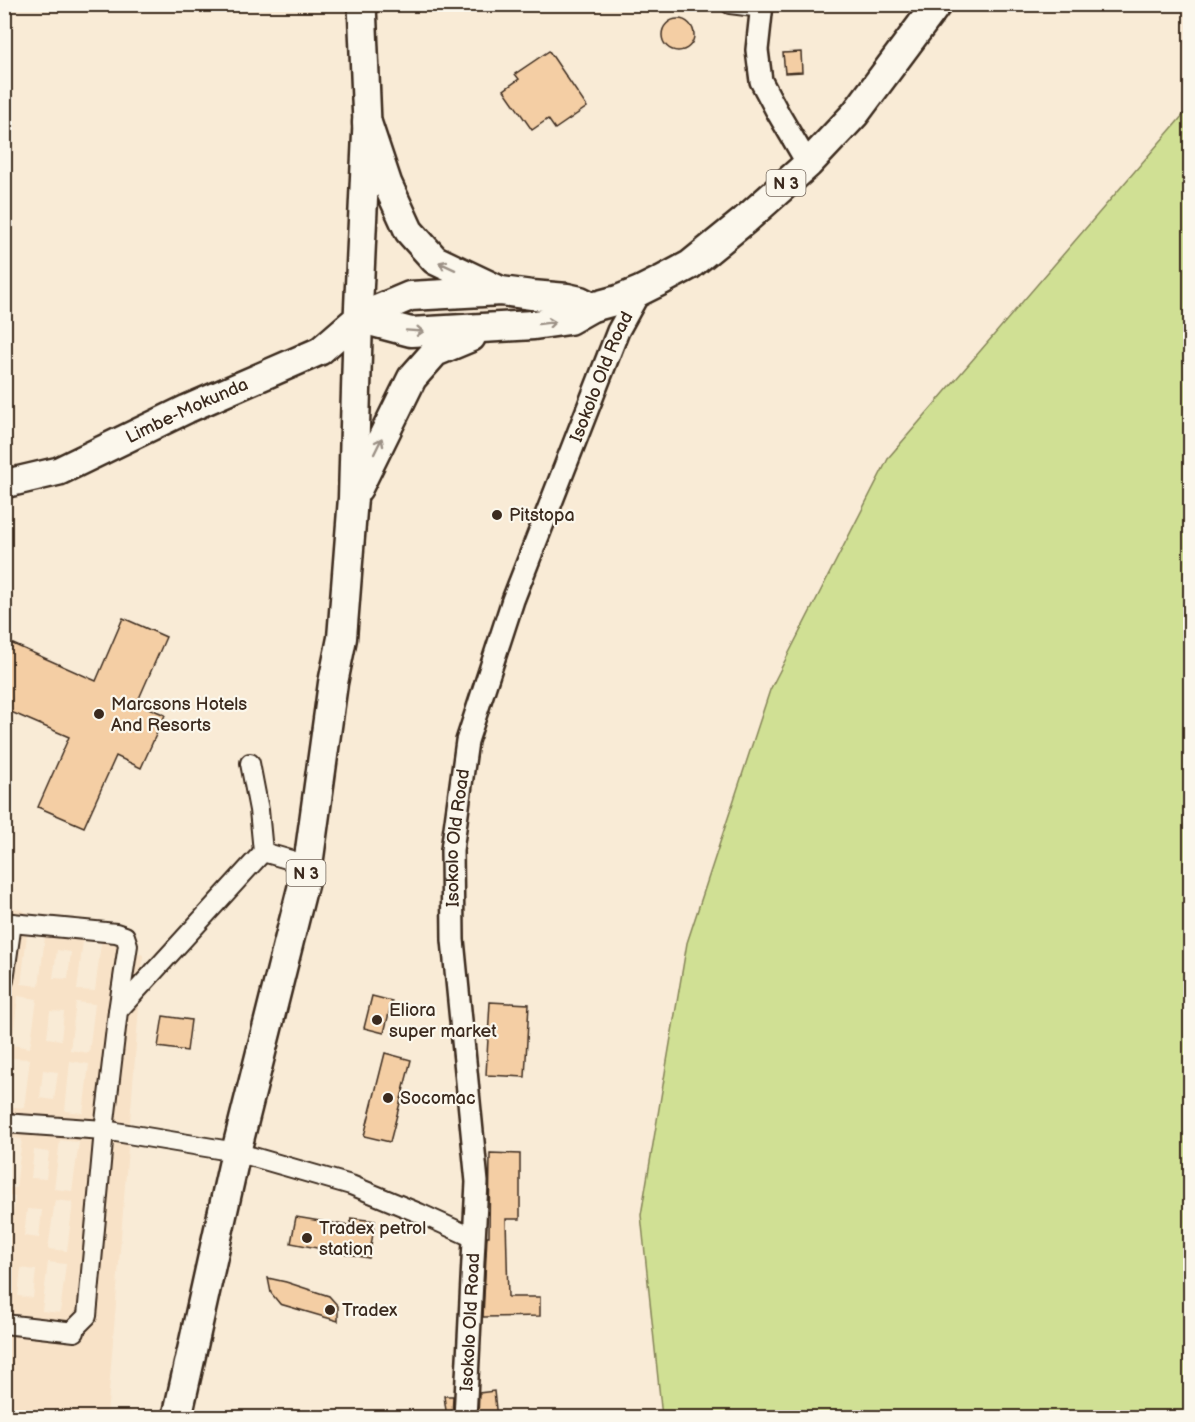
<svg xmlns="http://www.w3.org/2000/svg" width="1195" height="1422" font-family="'Balsamiq Sans',sans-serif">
	<rect width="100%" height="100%" fill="#f9ebd6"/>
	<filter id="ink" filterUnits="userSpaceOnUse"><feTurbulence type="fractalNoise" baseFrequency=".0167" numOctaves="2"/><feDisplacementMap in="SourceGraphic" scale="12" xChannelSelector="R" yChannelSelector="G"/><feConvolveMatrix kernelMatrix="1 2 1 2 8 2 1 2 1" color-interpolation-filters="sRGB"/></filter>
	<g filter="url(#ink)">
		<path fill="#f8e2c7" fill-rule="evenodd" d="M4,904l139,51 -36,462h-102l-1,-128 4,-34 -3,-1 -1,-9h5l6,-48 -10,-2v-8l11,1 6,-49 -17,-2zM27,935l18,2 -6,49 -18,-2zM83,940l18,3 -6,48 -18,-1zM57,950l14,2 -3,27 -15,-1zM18,996l19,3 -7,49 -18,-3zM76,1002l19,2 -6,49 -19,-3zM50,1011l14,1 -3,28 -14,-2zM12,1058l18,1 -6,49 -18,-2zM70,1061l19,3 -6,49 -18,-2zM43,1070l15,2 -4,28 -14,-2zM60,1140l19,2 -7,49 -18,-2zM34,1150l15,2 -3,27 -15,-1zM55,1200l18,2 -6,49 -19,-2zM27,1209l15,1 -3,28 -15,-2zM48,1262l18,2 -6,49 -18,-2zM21,1268l15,2 -3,28 -15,-2z"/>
		<path fill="#d0e094" stroke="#868559" stroke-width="1.5" d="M1190,107v1310h-528l-21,-202 46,-272 83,-253 119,-233z"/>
		<g fill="#f4cea4" stroke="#3b2a1e" stroke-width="1.5">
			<circle cx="678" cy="35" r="16"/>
			<path d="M549,51l38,56 -32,22 -7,-10 -16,11 -28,-40 15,-11 -4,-5z"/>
			<path d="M801,52l1,20 -17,1 -2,-20z"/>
			<path d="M123,618l43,19 -29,66 28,12 -24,53 -25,-12 -32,71 -46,-20 31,-70 -65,-28v-69l92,41z"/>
			<path d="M372,996l20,5 -8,32 -20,-5z"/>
			<path d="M490,1002l39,2 -4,73 -39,-2z"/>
			<path d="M163,1016l28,4 -4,31 -29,-4z"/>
			<path d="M385,1053l26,7 -21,82 -26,-6z"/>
			<path d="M490,1153l30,1v65h-14l2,78h32v19l-57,1 4,-81h2z"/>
			<path d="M296,1217l54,9 1,-8 24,3 -6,37 -78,-15z"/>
			<path d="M268,1278l18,4 43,14 9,10v15l-58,-17 -9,-11z"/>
			<path d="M494,1391l3,27h-19l1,-25z"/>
			<path d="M444,1396h9l-1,22h-5z"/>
		</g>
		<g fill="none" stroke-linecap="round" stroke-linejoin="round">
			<g stroke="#3b2a1e" stroke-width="22">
				<g id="minor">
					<path d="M730,4l32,4"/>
					<path d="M250,763l9,47 4,42 45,13"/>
					<path d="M4,922l8,1 -8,57"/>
					<path d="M12,923l104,10 9,3 3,9 -10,66"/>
					<path d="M4,1123l100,7 132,22 115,33 68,28 55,25"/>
					<path d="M4,1324l71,8v-4l12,-12 17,-186 14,-119 145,-159"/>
				</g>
			</g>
			<g stroke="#3b2a1e" stroke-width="26">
				<g id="tertiary">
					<path d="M762,4l-5,46 4,31 17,32 30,51"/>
					<path id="s1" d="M465,1418l12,-236 -24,-242 -1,-90 15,-109 46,-141 105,-269 22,-40"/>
				</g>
			</g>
			<g stroke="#3b2a1e" stroke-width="32">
				<g id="primary">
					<path id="s2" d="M4,484l55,-13 128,-62 133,-58 38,-33 9,-195 -5,-119"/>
				</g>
			</g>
			<g stroke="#3b2a1e" stroke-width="33">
				<g id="trunk">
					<path d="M367,123l20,60 22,48 26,29 61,29"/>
					<path d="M358,318l53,14 123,-7 35,-5 23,-13 26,-7 22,-9 22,-11 28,-15 54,-44 64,-57 47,-50 82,-110"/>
					<path d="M358,318l52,-22 91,-5 31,4 35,3 13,3 12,6"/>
					<path d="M358,488l54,-110 23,-26 36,-15"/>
					<path d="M177,1418l59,-266 72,-287 25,-182 9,-45 11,-140 5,-180"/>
				</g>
			</g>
			<use href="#minor" stroke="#fbf7ec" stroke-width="18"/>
			<use href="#tertiary" stroke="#fbf7ec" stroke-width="21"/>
			<use href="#primary" stroke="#fbf7ec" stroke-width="27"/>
			<use href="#trunk" stroke="#fbf7ec" stroke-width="28"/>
		</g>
		<defs><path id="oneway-shaft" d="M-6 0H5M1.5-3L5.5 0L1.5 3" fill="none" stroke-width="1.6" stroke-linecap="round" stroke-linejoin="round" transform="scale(1.5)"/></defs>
		<g stroke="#9b9085">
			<use href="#oneway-shaft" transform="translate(447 266) rotate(-155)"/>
			<use href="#oneway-shaft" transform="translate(547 323) rotate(-7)"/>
			<use href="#oneway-shaft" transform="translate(415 331) rotate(4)"/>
			<use href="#oneway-shaft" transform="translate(378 446) rotate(-64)"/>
		</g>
	</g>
	<g fill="#3b2a1e" stroke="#fbf7ec" stroke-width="2">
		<circle cx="497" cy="515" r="6"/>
		<circle cx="99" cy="714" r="6"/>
		<circle cx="377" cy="1020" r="6"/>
		<circle cx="388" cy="1098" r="6"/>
		<circle cx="307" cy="1238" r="6"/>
		<circle cx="330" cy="1310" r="6"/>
	</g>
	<g text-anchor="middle" stroke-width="4.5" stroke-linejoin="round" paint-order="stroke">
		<g fill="#fbf7ec" stroke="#75685c" stroke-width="1.5">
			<rect x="766.5" y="170" width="39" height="26" rx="4.5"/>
			<rect x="286.5" y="860" width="39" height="26" rx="4.5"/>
		</g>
		<g font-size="16" font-weight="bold" fill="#3b2a1e">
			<text x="786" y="189">N 3</text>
			<text x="306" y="879">N 3</text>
		</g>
		<g font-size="18" fill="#3b2a1e" stroke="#fbf7ec">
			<text dy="6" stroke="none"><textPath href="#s1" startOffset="1068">Isokolo Old Road</textPath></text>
			<text dy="6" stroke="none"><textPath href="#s2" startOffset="198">Limbe-Mokunda</textPath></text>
			<text dy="6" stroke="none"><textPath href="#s1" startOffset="582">Isokolo Old Road</textPath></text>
			<text dy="6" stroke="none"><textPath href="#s1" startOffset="96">Isokolo Old Road</textPath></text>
		</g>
		<g font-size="18" fill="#3b2a1e" stroke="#fbf7ec" text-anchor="start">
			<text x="509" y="521">Pitstopa</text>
			<text x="111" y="710">Marcsons Hotels<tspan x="111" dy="21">And Resorts</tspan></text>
			<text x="389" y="1016">Eliora<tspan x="389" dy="21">super market</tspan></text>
			<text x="400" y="1104">Socomac</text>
			<text x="319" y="1234">Tradex petrol<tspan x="319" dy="21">station</tspan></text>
			<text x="342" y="1316">Tradex</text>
		</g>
	</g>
	<rect width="1195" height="1422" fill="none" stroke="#fbf7ec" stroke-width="24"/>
	<rect x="12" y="12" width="1171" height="1398" fill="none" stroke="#3b2a1e" stroke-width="2" filter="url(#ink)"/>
</svg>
